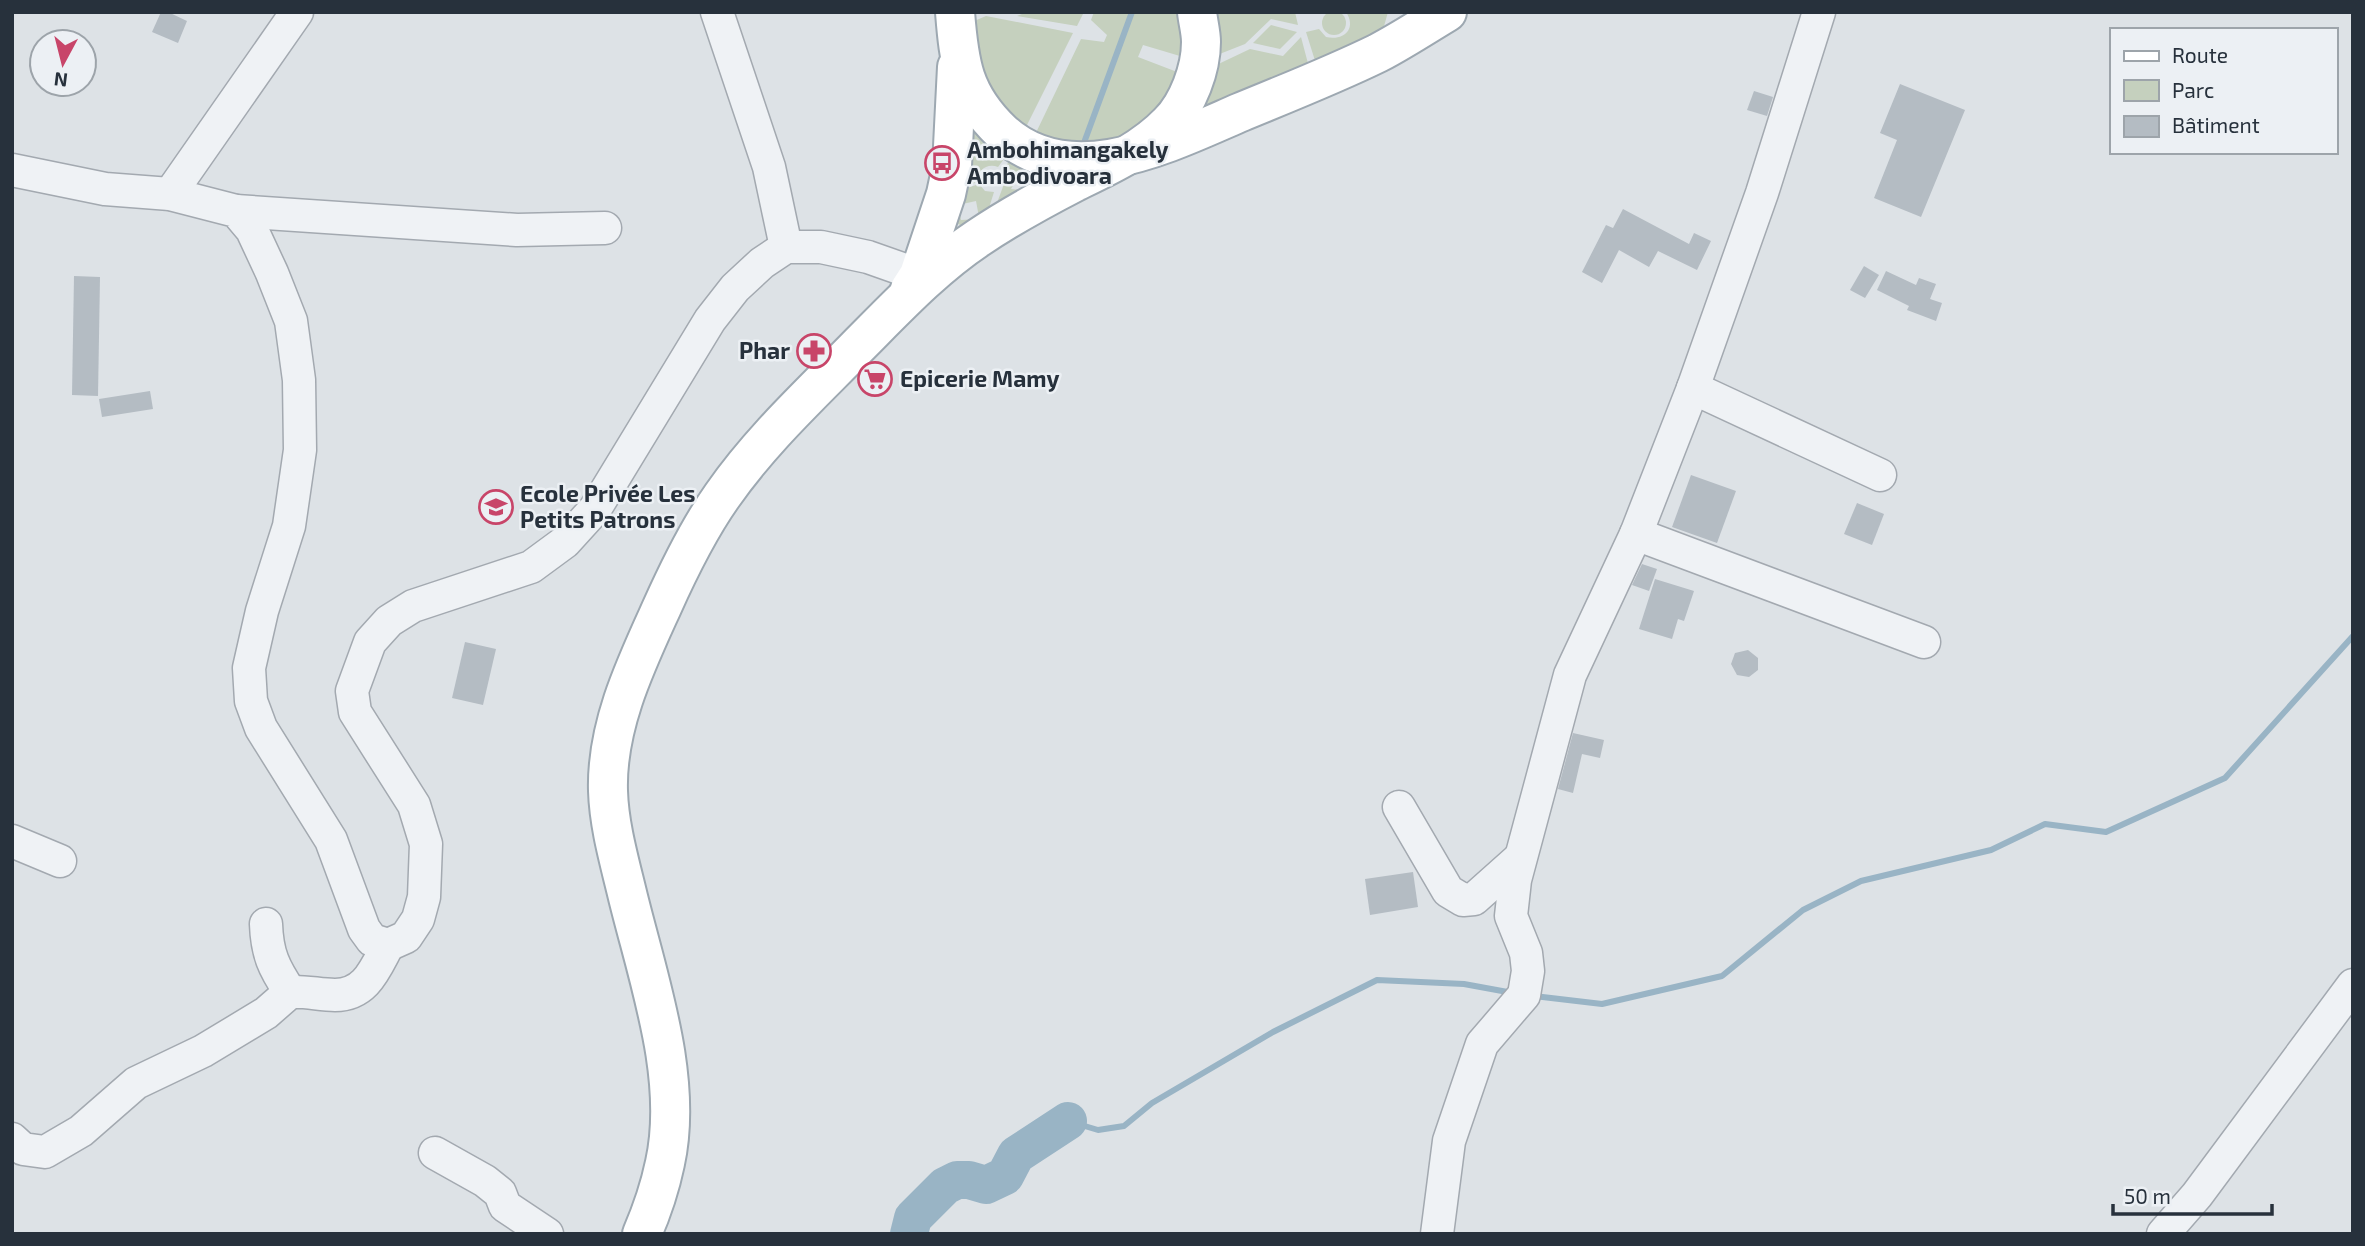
<svg xmlns="http://www.w3.org/2000/svg" width="2365" height="1246" font-family="'Exo 2',sans-serif">
	<rect width="100%" height="100%" fill="#dde2e6"/>
	<g fill="#c5d0be">
		<circle cx="1334" cy="23" r="12"/>
		<path d="M1027,12h57l-7,14 -60,-10z"/>
		<path d="M1094,12h94l2,47 -47,-14 -5,12 47,18 -3,11 -64,58 -86,-3 49,-102 23,3 3,-7 -16,-15z"/>
		<path d="M1211,12h84l3,13 -27,-6 -26,25 -33,13z"/>
		<path d="M1346,12h42l-7,25 -64,30 -11,-35 13,-3 7,8c18,4 31,-8 20,-25z"/>
		<path d="M986,16l87,17 -51,102 -34,-30 -16,-83z"/>
		<path d="M1271,25l26,7 -17,17 -27,-6z"/>
		<path d="M1301,37l9,34 -119,42 19,-45 40,-19 33,7z"/>
		<path d="M965,122l45,29 -12,16c-11,-4 -21,3 -20,15l-22,7z"/>
		<path d="M1014,153l42,17 -23,20 7,-13 -20,-4 -9,16 21,2 -41,28 13,-35 -1,-13z"/>
		<path d="M979,184l6,7 9,1 -10,32 -5,-7 -3,-16 -18,4 3,15 17,-1 -5,13 -24,-13 6,-27z"/>
	</g>
	<g fill="none" stroke-linecap="round" stroke-linejoin="round">
		<g stroke="#99b4c5" stroke-width="6">
			<path d="M1085,140l47,-128"/>
			<path d="M1534,996l68,8 120,-28 81,-66 58,-29 130,-31 54,-26 61,8 119,-54 128,-142"/>
			<path d="M1068,1121l30,9 26,-4 28,-23 121,-71 104,-52 87,4 49,9"/>
		</g>
		<path stroke="#99b4c5" stroke-width="38" d="M909,1234l4,-16 32,-32 12,-6h12l17,5 19,-9 11,-21 52,-34"/>
	</g>
	<g fill="#b4bcc3">
		<path d="M161,12h7l19,9 -9,22 -26,-11z"/>
		<path d="M1900,84l65,26 -44,107 -47,-19 23,-58 -17,-7z"/>
		<path d="M1754,91l19,6 -6,19 -20,-6z"/>
		<path d="M1623,209l66,35 5,-11 17,8 -14,29 -39,-19 -9,16 -30,-17 -17,33 -20,-11 24,-47 7,3z"/>
		<path d="M1864,266l15,9 -14,23 -15,-8z"/>
		<path d="M1886,271l30,14 3,-7 17,6 -6,15 12,4 -6,18 -29,-11 2,-4 -32,-16z"/>
		<path d="M74,276l26,1 -2,119 -26,-1z"/>
		<path d="M150,391l3,18 -51,8 -3,-18z"/>
		<path d="M1691,475l45,16 -19,52 -45,-16z"/>
		<path d="M1857,503l27,11 -12,31 -28,-11z"/>
		<path d="M1642,564l15,5 -8,22 -17,-6z"/>
		<path d="M1655,579l39,12 -10,30 -6,-2 -6,20 -33,-10z"/>
		<path d="M465,642l31,7 -13,56 -31,-7z"/>
		<path d="M1748,650l10,8v12l-9,7 -12,-2 -6,-11 4,-11z"/>
		<path d="M1573,733l31,7 -4,18 -18,-4 -9,39 -15,-4z"/>
		<path d="M1413,872l5,35 -48,8 -5,-36z"/>
	</g>
	<g fill="none" stroke-linecap="round" stroke-linejoin="round">
		<g stroke="#a3a9b0" stroke-width="35">
			<g id="minor">
				<path d="M717,12l52,155 17,80"/>
				<path d="M12,170l93,19 65,5 66,17 16,19 20,43 19,48 8,59 1,70 -11,76 -27,85 -13,57 2,33 10,27 70,112 33,89 8,11 16,5 18,-8 12,-18 6,-22 2,-53 -12,-39 -59,-93 -3,-21 18,-49 19,-21 24,-15 118,-39 34,-25 30,-33 115,-189 25,-32 27,-25 24,-16h35l47,10 51,18 6,6"/>
				<path d="M170,194l127,-182"/>
				<path d="M236,211l281,19 88,-2"/>
				<path d="M1693,388l187,87"/>
				<path d="M1636,534l288,108"/>
				<path d="M1399,807l49,84 15,9 11,-1 46,-41"/>
				<path d="M12,841l48,20"/>
				<path d="M266,924c1,30 8,44 24,68"/>
				<path d="M12,1139l11,10 22,3 36,-21 55,-48 67,-32 63,-38 24,-21c16,-1 30,3 45,3 31,0 40,-26 53,-50"/>
				<path d="M435,1153l50,28 15,12 5,13 42,28"/>
				<path d="M1437,1234l12,-93 33,-97 42,-49 4,-24 -2,-18 -15,-37 4,-36 55,-205 66,-141 57,-146 69,-195 57,-181"/>
				<path d="M2163,1234l34,-39 156,-210"/>
			</g>
		</g>
		<g stroke="#9da8b1" stroke-width="42">
			<g id="major">
				<path d="M955,12c4,51 8,83 47,120 68,62 167,11 239,-20 46,-19 92,-37 137,-59 23,-12 46,-27 69,-41"/>
				<path d="M910,289l9,-14 27,-81 6,-28 5,-99"/>
				<path d="M642,1234c10,-23 18,-47 23,-71 19,-86 -18,-187 -38,-270 -8,-33 -18,-68 -19,-102 -2,-65 28,-127 54,-184 17,-38 36,-77 60,-111 39,-56 88,-101 135,-149 38,-38 76,-79 121,-109 31,-21 64,-39 97,-56 33,-16 68,-32 94,-59 19,-19 32,-54 32,-81 0,-10 -3,-20 -4,-30"/>
			</g>
		</g>
		<use href="#minor" stroke="#eff2f5" stroke-width="32"/>
		<use href="#major" stroke="#fff" stroke-width="38"/>
	</g>
	<defs>
		<g id="bus-ring" transform="scale(1.75)"><circle r="9.5" fill="#ecf0f4" stroke="#c84569" stroke-width="1.5"/><path d="M-5-6H5V4H4V6H2V4H-2V6H-4V4H-5ZM-3.5-4V0h7V-4ZM-3.5 1.2v1.5H-2V1.2ZM2 1.2v1.5H3.5V1.2Z" fill="#c84569"/></g>
		<g id="pharmacy-ring" transform="scale(1.75)"><circle r="9.5" fill="#ecf0f4" stroke="#c84569" stroke-width="1.5"/><path d="M-2-6h4v4h4v4h-4v4h-4v-4h-4v-4h4Z" fill="#c84569"/></g>
		<g id="supermarket-ring" transform="scale(1.75)"><circle r="9.5" fill="#ecf0f4" stroke="#c84569" stroke-width="1.5"/><path d="M-6-5.5h2.5l.6 2H6L4.5 2H-2.5L-4.4-4H-6ZM-1.5 3.2a1.3 1.3 0 1 0 .1 0ZM3 3.2a1.3 1.3 0 1 0 .1 0Z" fill="#c84569"/></g>
		<g id="school-ring" transform="scale(1.75)"><circle r="9.5" fill="#ecf0f4" stroke="#c84569" stroke-width="1.5"/><path d="M0-5L7-2L0 1L-7-2ZM-4 1L0 2.5L4 1V4Q0 6-4 4Z" fill="#c84569"/></g>
	</defs>
	<g fill-rule="evenodd">
		<use href="#bus-ring" x="942" y="163"/>
		<use href="#pharmacy-ring" x="814" y="351"/>
		<use href="#supermarket-ring" x="875" y="379"/>
		<use href="#school-ring" x="496" y="507"/>
	</g>
	<g text-anchor="middle" stroke-width="5" stroke-linejoin="round" paint-order="stroke">
		<g font-size="23" font-weight="bold" fill="#27313c" stroke="#ecf0f4" text-anchor="start">
			<text x="967" y="158">Ambohimangakely<tspan x="967" dy="26">Ambodivoara</tspan></text>
			<text x="790" y="359" text-anchor="end">Phar</text>
			<text x="900" y="387">Epicerie Mamy</text>
			<text x="520" y="502">Ecole Privée Les<tspan x="520" dy="26">Petits Patrons</tspan></text>
		</g>
	</g>
	<rect width="2365" height="1246" fill="none" stroke="#27313c" stroke-width="28"/>
	<rect x="2110" y="28" width="228" height="126" fill="#ecf0f4" stroke="#9da4aa" stroke-width="2"/>
	<rect x="2124" y="51" width="35" height="10" fill="#ffffff" stroke="#9da4aa" stroke-width="2"/>
	<text x="2172" y="63" font-size="21" fill="#27313c">Route</text>
	<rect x="2124" y="80" width="35" height="21" fill="#c5d0be" stroke="#9da4aa" stroke-width="2"/>
	<text x="2172" y="98" font-size="21" fill="#27313c">Parc</text>
	<rect x="2124" y="116" width="35" height="21" fill="#b4bcc3" stroke="#9da4aa" stroke-width="2"/>
	<text x="2172" y="133" font-size="21" fill="#27313c">Bâtiment</text>
	<g transform="translate(63 63) rotate(187)"><circle r="33" fill="#ecf0f4" stroke="#9da4aa" stroke-width="2"/>
	<path d="M0-5L12 26L0 18L-12 26Z" fill="#c84569"/>
	<text y="-10" font-size="19" font-weight="bold" text-anchor="middle" fill="#27313c">N</text>
	</g>
	<path d="M2113 1204v10h159v-10" fill="none" stroke="#27313c" stroke-width="3.5"/>
	<text x="2124" y="1204" font-size="21" fill="#27313c" stroke="#ecf0f4" stroke-width="5" paint-order="stroke">50 m</text>
</svg>
